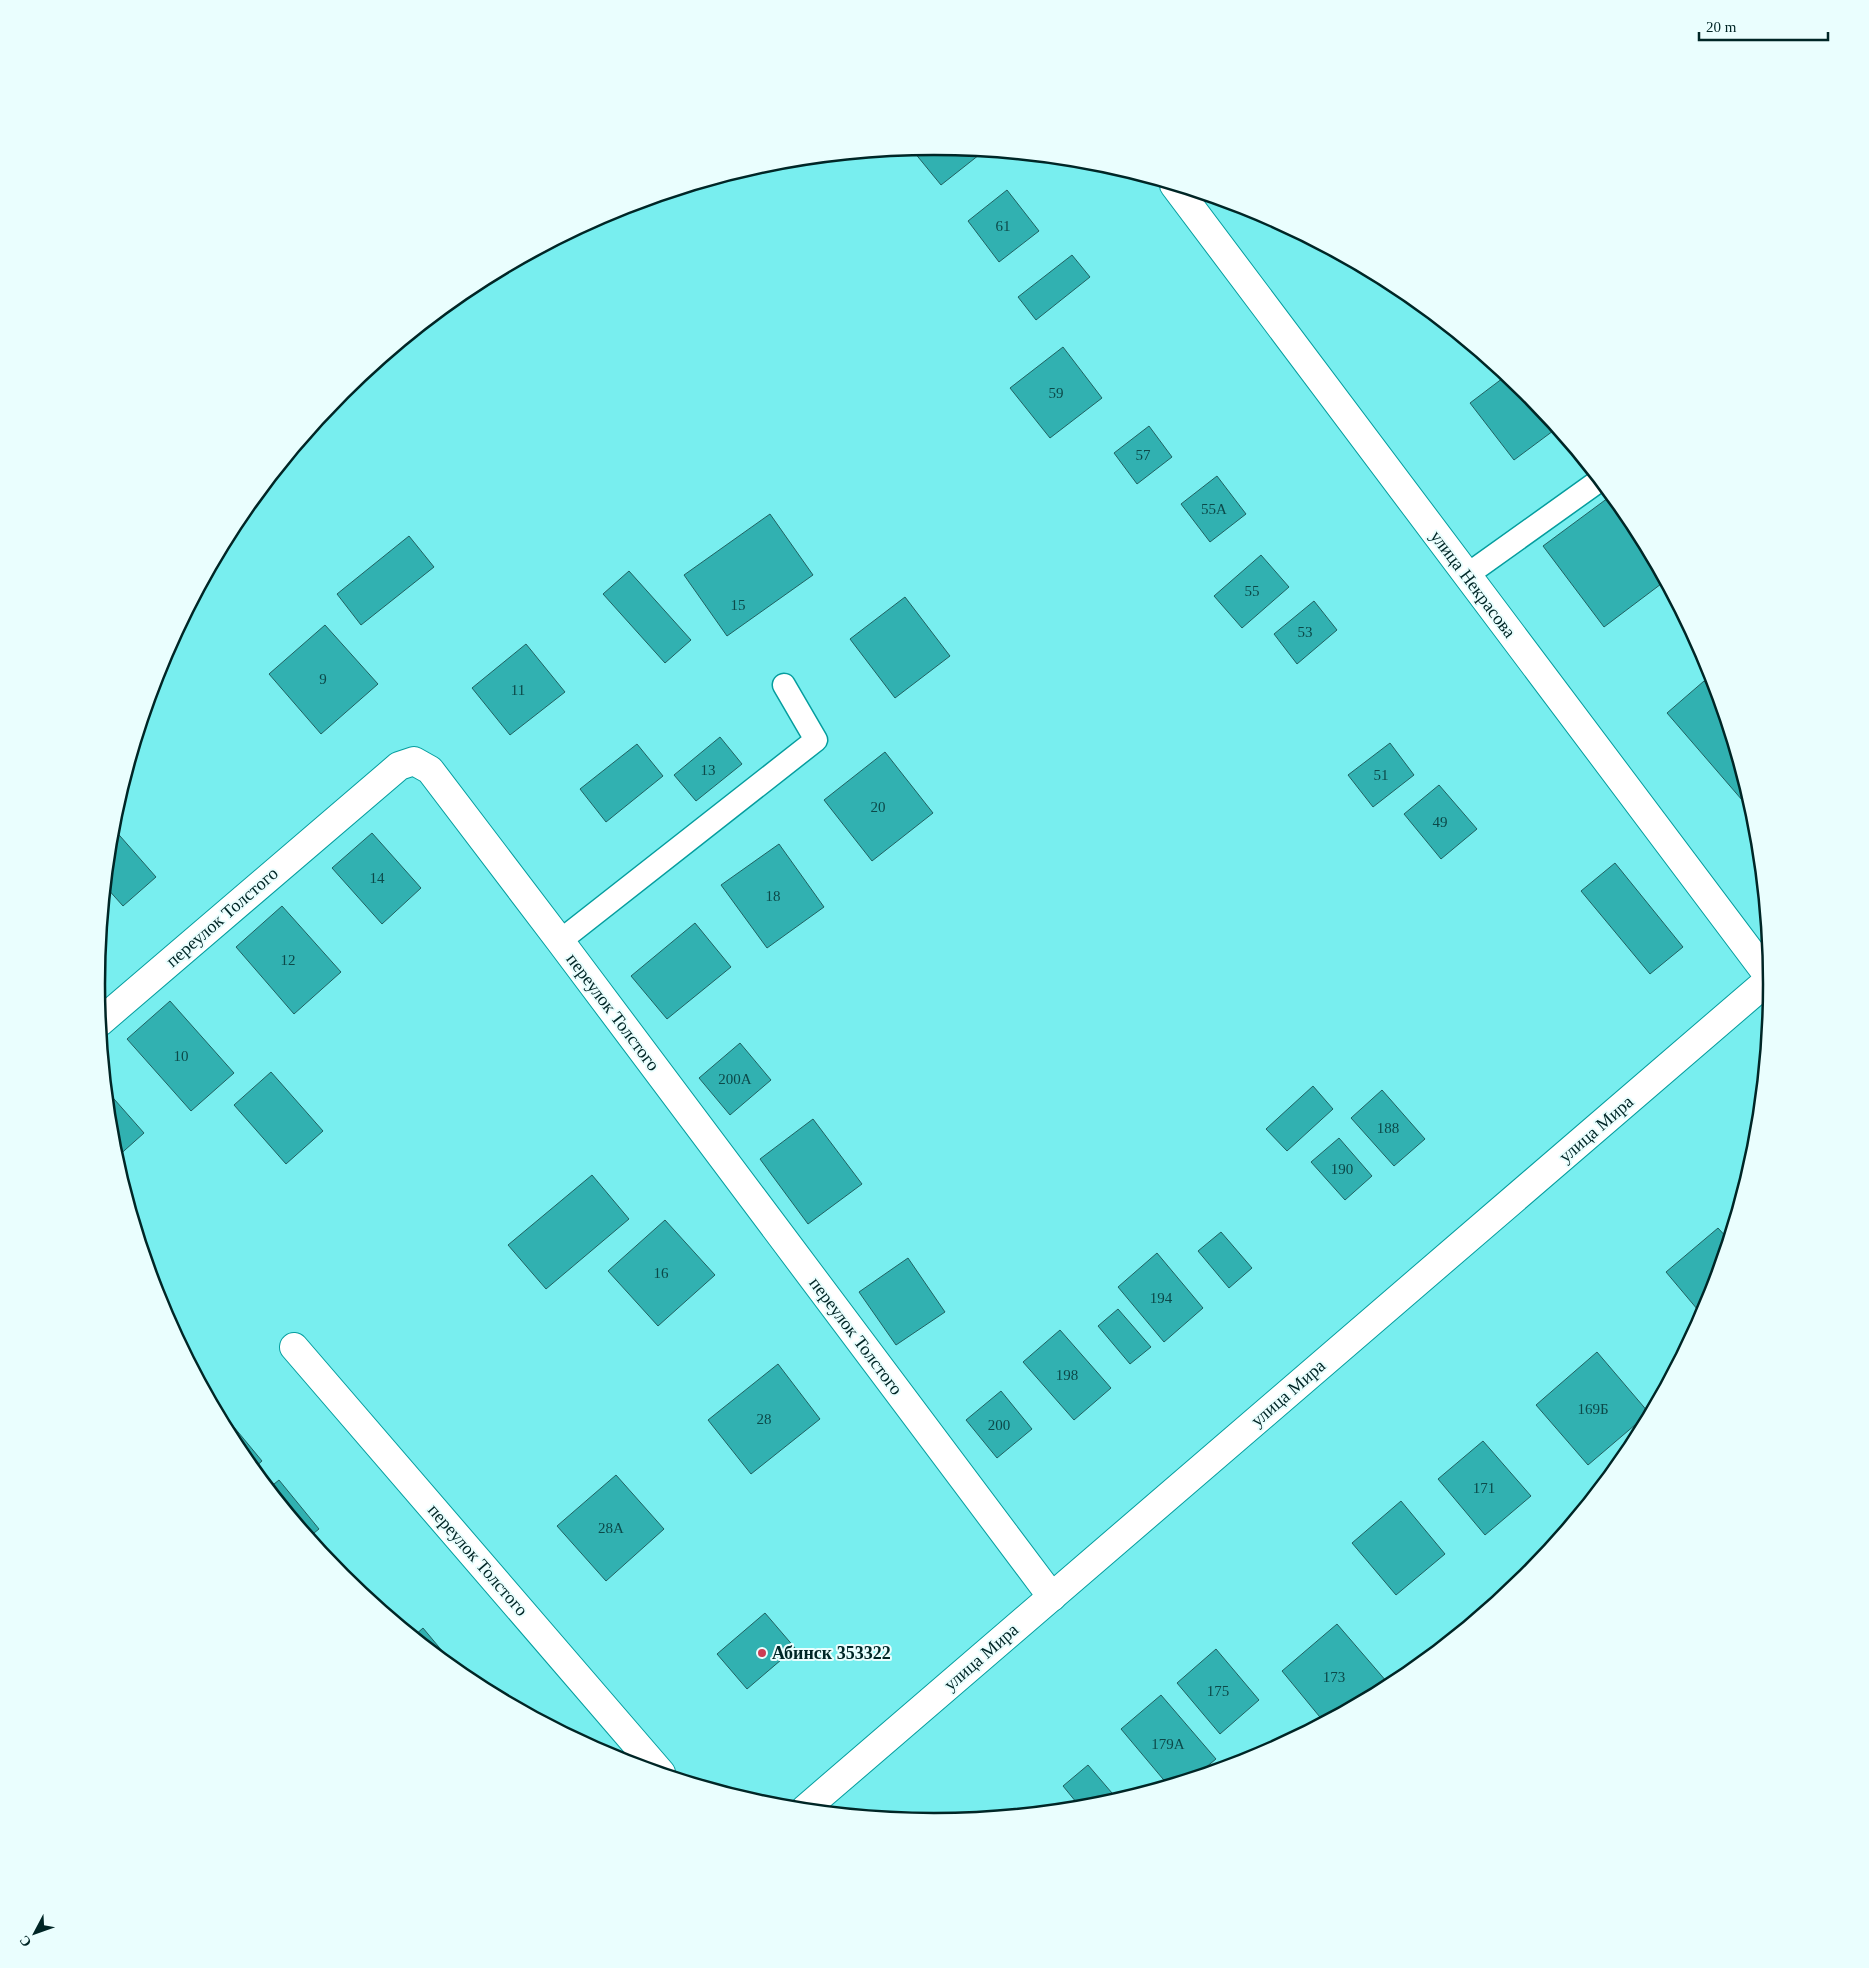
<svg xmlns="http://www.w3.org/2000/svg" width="1869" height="1968" font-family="'Times New Roman',serif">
	<rect width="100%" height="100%" fill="#78eeef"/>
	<g fill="#31b1b1" stroke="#216262">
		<path d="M935,146l49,5 -43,34 -27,-33 7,-5z"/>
		<path d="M1007,190l32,41 -40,31 -31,-41z"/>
		<path d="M1072,255l18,22 -54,43 -18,-23z"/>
		<path d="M1063,347l39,51 -52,40 -40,-50z"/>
		<path d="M1507,375l20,16 30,37 -43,32 -44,-57z"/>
		<path d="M1149,426l23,31 -35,27 -23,-31z"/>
		<path d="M1217,476l29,38 -36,28 -29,-38z"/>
		<path d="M1612,495l20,24 33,62 -61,46 -61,-81z"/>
		<path d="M770,514l43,61 -86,61 -43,-61z"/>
		<path d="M409,536l25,31 -73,58 -24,-31z"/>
		<path d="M1261,555l28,32 -47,41 -28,-32z"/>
		<path d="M629,571l62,69 -26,23 -62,-69z"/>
		<path d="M905,597l45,59 -55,42 -45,-59z"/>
		<path d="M1314,601l23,29 -40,34 -23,-30z"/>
		<path d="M325,625l53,59 -57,50 -52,-60z"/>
		<path d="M526,644l39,48 -55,43 -38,-47z"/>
		<path d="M1704,681l16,18 35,116 -88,-102z"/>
		<path d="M720,737l22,27 -46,37 -22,-26z"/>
		<path d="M1390,743l24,32 -41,32 -25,-32z"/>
		<path d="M637,744l26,32 -57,46 -26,-33z"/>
		<path d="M885,752l48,61 -61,48 -48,-61z"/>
		<path d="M1439,785l38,44 -36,30 -37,-45z"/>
		<path d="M113,828l43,49 -33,29 -17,-19 5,-57z"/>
		<path d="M372,833l49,55 -39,36 -50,-56z"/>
		<path d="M779,844l45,63 -57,41 -46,-63z"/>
		<path d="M1615,863l68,84 -33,27 -69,-83z"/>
		<path d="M282,906l59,66 -47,42 -58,-67z"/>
		<path d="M695,923l36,44 -64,52 -36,-43z"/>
		<path d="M170,1001l64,72 -43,38 -64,-72z"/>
		<path d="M740,1043l31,37 -41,35 -31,-37z"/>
		<path d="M271,1072l52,59 -37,33 -52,-59z"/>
		<path d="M1313,1086l20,23 -46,42 -21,-22z"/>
		<path d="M1382,1090l43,49 -31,27 -43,-48z"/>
		<path d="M107,1091l37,42 -28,25 -4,-11z"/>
		<path d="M813,1119l49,65 -54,40 -48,-65z"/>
		<path d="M1339,1138l33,38 -27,24 -34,-38z"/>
		<path d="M592,1175l37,44 -83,70 -38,-44z"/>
		<path d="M665,1220l50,55 -57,51 -50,-55z"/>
		<path d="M1718,1228l11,12 -20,65 -6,11 -37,-44z"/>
		<path d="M1221,1232l31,36 -23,20 -31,-37z"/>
		<path d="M1157,1253l46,55 -39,34 -46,-55z"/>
		<path d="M908,1258l37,54 -49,33 -37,-53z"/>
		<path d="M1118,1309l33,38 -21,17 -32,-38z"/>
		<path d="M1060,1330l51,58 -37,32 -51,-58z"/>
		<path d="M1597,1352l52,61 -61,52 -52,-60z"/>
		<path d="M778,1364l42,55 -69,55 -43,-54z"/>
		<path d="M1001,1391l31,38 -35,29 -31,-38z"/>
		<path d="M210,1398l52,63 -9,8 -16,-20z"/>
		<path d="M1483,1441l48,55 -46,39 -47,-56z"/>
		<path d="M616,1475l48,54 -58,52 -49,-55z"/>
		<path d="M279,1480l40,49 -10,8 -40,-49z"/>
		<path d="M1401,1501l44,53 -49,41 -44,-52z"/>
		<path d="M765,1613l30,35 -48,41 -30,-35z"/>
		<path d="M1337,1624l50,58 -19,16 -44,24 -42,-51z"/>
		<path d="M423,1628l40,48 -49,-40z"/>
		<path d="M1216,1649l43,51 -39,34 -43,-51z"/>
		<path d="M1161,1695l55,64 -22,18 -26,8 -47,-56z"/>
		<path d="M1088,1765l30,35 -20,6 -17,2 -18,-22z"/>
	</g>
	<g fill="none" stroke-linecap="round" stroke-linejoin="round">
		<g stroke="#059d9e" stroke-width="25">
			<g id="lane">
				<path d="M1467,575l133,-95"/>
				<path d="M560,941l256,-201 -32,-55"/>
			</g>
		</g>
		<g stroke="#059d9e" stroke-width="30">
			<g id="street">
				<path d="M1174,185l599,797"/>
				<path d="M100,1022l299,-256 15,-5 16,9 130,171 492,656"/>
				<path d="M294,1347l367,426"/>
			</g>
		</g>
		<g stroke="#059d9e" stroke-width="30">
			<path id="secondary" d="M805,1809l967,-832"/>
		</g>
		<use href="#lane" stroke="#fff" stroke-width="22"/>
		<use href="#street" stroke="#fff" stroke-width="28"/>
		<use href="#secondary" stroke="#fff" stroke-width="28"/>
	</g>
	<circle fill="#cd3d55" stroke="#eafefe" stroke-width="2" cx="762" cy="1653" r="5"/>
	<g text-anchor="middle" stroke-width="4" stroke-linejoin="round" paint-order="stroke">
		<g font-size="15" fill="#0c4949">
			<text x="1003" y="231">61</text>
			<text x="1056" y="398">59</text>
			<text x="1143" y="460">57</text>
			<text x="1214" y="514">55А</text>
			<text x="1252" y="596">55</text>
			<text x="738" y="610">15</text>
			<text x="1305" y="637">53</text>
			<text x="323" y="684">9</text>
			<text x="518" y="695">11</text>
			<text x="708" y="775">13</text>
			<text x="1381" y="780">51</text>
			<text x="878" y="812">20</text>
			<text x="1440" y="827">49</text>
			<text x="377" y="883">14</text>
			<text x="773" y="901">18</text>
			<text x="288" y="965">12</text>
			<text x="181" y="1061">10</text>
			<text x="735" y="1084">200А</text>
			<text x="1388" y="1133">188</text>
			<text x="1342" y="1174">190</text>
			<text x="661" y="1278">16</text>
			<text x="1161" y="1303">194</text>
			<text x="1067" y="1380">198</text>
			<text x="1593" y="1414">169Б</text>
			<text x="764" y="1424">28</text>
			<text x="999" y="1430">200</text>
			<text x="1484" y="1493">171</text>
			<text x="611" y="1533">28А</text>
			<text x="1334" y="1682">173</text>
			<text x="1218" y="1696">175</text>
			<text x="1168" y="1749">179А</text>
		</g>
		<g font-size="18" fill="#002626" stroke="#eafefe">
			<text transform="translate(1473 584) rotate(53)" y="6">улица Некрасова</text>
			<text transform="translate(222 917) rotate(-41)" y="6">переулок Толстого</text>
			<text transform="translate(613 1012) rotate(53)" y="6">переулок Толстого</text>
			<text transform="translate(1596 1129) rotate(-41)" y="6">улица Мира</text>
			<text transform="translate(856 1336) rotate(53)" y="6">переулок Толстого</text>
			<text transform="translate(1288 1393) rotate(-41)" y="6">улица Мира</text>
			<text transform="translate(478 1560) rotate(49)" y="6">переулок Толстого</text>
			<text transform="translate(981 1657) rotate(-41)" y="6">улица Мира</text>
		</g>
		<g font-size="18" font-weight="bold" fill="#002626" stroke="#eafefe" text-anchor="start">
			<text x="772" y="1659">Абинск 353322</text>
		</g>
	</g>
	<path d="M0 0H1869V1968H0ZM105 984a829 829 0 1 1 1658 0a829 829 0 1 1-1658 0Z" fill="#eafefe" fill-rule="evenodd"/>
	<path fill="none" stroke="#002626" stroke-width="2.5" d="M105 984a829 829 0 1 1 1658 0a829 829 0 1 1-1658 0Z"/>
	<g transform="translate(35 1933) rotate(229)" stroke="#eafefe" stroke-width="4" paint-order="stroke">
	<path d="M0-4L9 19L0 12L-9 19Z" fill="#002626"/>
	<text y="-8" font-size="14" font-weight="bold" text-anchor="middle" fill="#002626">С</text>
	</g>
	<path d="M1699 32v8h129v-8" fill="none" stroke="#002626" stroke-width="2.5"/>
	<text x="1706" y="32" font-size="15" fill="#002626" stroke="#eafefe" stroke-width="4" paint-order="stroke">20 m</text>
</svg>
